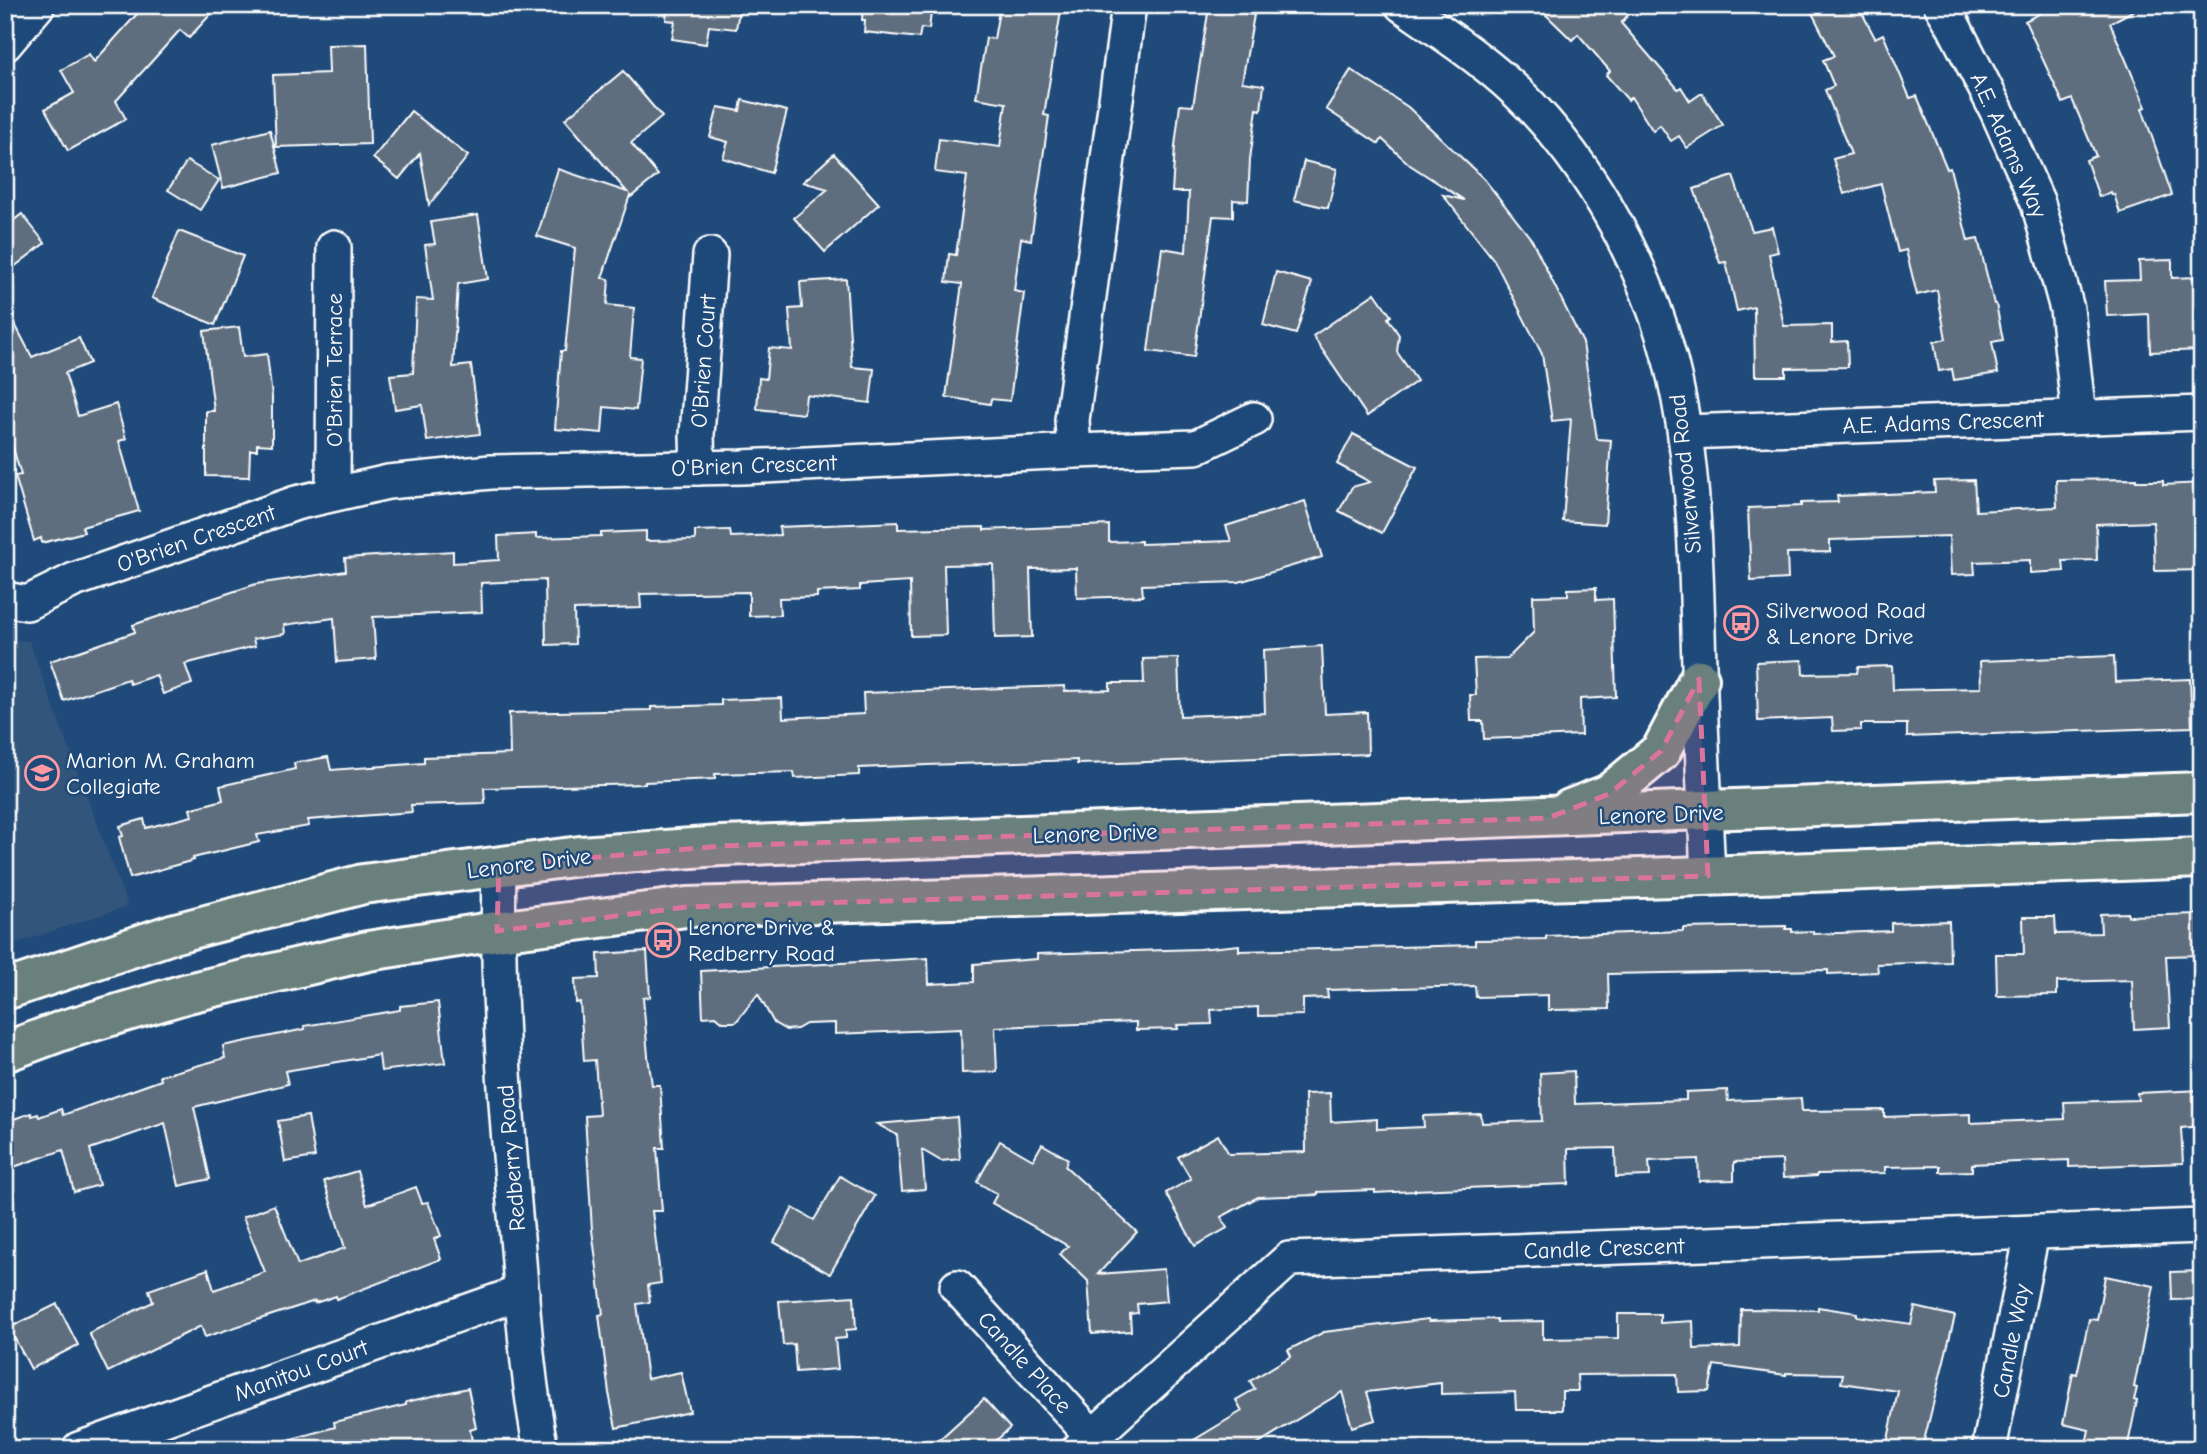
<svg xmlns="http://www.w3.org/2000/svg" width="2207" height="1454" font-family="'Comic Neue',sans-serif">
	<rect width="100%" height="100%" fill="#1f4a7a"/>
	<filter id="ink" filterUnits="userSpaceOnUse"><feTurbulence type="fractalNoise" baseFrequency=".0143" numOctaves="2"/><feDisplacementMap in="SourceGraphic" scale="14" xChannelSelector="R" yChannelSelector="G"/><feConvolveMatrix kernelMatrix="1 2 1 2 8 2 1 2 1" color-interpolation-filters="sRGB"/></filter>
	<g filter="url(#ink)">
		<path fill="#32557b" d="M5,640l24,1 99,265 -123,41z"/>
		<g fill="#5f6e7e" stroke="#fff" stroke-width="2">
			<path d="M145,5h74l-30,33 -9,-8 -64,71 10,18 -58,32 -23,-42 29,-16 -13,-23 28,-16 5,8z"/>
			<path d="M667,5h73l-4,24 -27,-3 -3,18 -34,-5 3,-18 -9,-1z"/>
			<path d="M863,5h69l-3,24 -8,-1 -2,10 -55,-6 1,-12h-3z"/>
			<path d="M1000,5h62l-18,110 5,1 -18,124 -10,-2 -7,53 10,2 -14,108 -19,-2 -1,5 -44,-7 16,-113 -16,-2 3,-28 7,1 11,-79 -32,-4 4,-33 61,8 6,-44 -30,-5 10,-60 8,1z"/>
			<path d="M1536,5h101l-16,18 57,66 3,-2 9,14 12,-8 21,32 -36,23 -8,-12 -8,5 -11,-16 -7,6 -22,-34 -3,3 -22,-25 4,-4 -32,-37 -6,6z"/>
			<path d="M1808,5h50l17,33 8,-4 27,64 7,-2 30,73 3,-1 18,73 10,-2 16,65h2l7,36 -11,2 6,31 -44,7 -2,-11 -13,2 -5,-29 12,-3 -9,-49 -20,5 -11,-45 -8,2 -17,-68 -37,10 -11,-35 18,-5 -26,-64 9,-4 -11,-26 11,-4z"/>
			<path d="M2056,5h88l-34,18 36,84 -4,1 30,87 -52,18 -6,-19 -2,1 -1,-3 -12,5 -13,-37 10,-4 -24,-57 -9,4 -38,-82z"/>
			<path d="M1209,7l45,8 -12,67 22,3 -3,25 -4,-1 -7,50 -2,42 -15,-1v17l-20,-1 -19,141 -46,-6 14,-103 24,4 3,-60h-17l3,-46 5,-41 13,1z"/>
			<path d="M367,44l3,100 -94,3 -3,-72 56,-2 -1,-28z"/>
			<path d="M1351,70l57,37 76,72 48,61 51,103 14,96 14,1 -6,84 -42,-3 8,-102 -19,2 -10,-67 -48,-94 -51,-65 21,5 -54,-35 -28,-26 -3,5 -53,-35z"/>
			<path d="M623,71l39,46 -31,26 27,32 -27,22 -1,-2 -28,83 7,1 -2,26 27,3 -4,49 11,1 -5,52 -32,-3 -2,26 -47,-4 6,-78h4l10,-103 -38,-12 21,-67 69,23 -62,-73z"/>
			<path d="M742,100l45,11 -16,62 -48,-15 5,-16 -18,-5 8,-30 22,4z"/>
			<path d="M411,111l57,45 -39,49 -9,-52 -21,26 -26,-21z"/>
			<path d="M270,130l11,43 -58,15 -11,-43z"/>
			<path d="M834,154l45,50 -54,48 -31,-34 34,-29 -25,-7z"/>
			<path d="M187,161l32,19 -19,30 -32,-20z"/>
			<path d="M1304,161l33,8 -9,39 -34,-8z"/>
			<path d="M1733,176l19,55 20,-4 6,25 -9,2 15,72 48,-1v17l15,-1 1,26 -62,1v8h-31l-1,-69 -17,4 -11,-49 -6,1 -26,-74z"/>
			<path d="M22,214l23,29 -40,31v-47z"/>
			<path d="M478,215l10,64 -30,5 -5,83 18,-2 9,69 -53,7 -5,-36 -27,4 -5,-34 23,-2 3,-74 17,1 -8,-55 10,-1 -4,-22z"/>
			<path d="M179,231l64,25 -28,69 -63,-27z"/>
			<path d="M2172,260v18l25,-1 2,39h3v34l-52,2 -1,-38 -42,2 -2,-35 35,-1 -1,-19z"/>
			<path d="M1276,272l36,10 -16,52 -33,-9z"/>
			<path d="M846,279l6,88 22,2 -4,34 -64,-8 -2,19 -47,-5 2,-31 7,1 3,-31 23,2 -3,-41 13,-1 -2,-26z"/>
			<path d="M1375,293l16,23 -3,2 11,17 -2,17 20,29 -50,35 -54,-80z"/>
			<path d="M5,305l27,52 47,-19 11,25 -25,10 13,43 38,-12 10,35 -7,2 20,70 -57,16 2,5 -42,11 -1,-5 -7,3 -19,-65 6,-1 -16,-54z"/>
			<path d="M239,327l4,30 24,-3 5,43v48l-15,-1v6h-7l-1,27 -43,-1v-65h8l-10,-80z"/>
			<path d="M1353,434l64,33 -35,66 -43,-22 13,-24 18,-5 -33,-18z"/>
			<path d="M2136,479v2h27v4l39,-2v87l-47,1 -2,-49 -57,2 1,36 -34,1 1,10 -34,2v-13l-56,2 1,12 -24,1 -2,-39 -119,4v12l-43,1 1,26 -37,2 -3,-73 53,-2v-3l37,-1 -1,-6 98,-4 -1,-11 40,-1 2,31 81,-4 -1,-27z"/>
			<path d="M1305,501l17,56 -83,25 -97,3 1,11 -66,2 -1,-30 -46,1 2,68 -37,1 -2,-74 -49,1 2,70 -35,1 -1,-54 -50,3v5l-43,2v5l-38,1 1,17 -31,1v-24l-109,2 1,14 -67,2 1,34 -29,1 -1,-65 -64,3 1,29 -109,5 3,42 -39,3 -3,-44 -50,7 1,9 -32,5 2,7 -70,18 7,20 -29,10 -7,-19 -26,9 -2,-5 -64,22 -14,-40 85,-29 -2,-7 123,-41 90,-13 -1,-13 108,-7v12l46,-3 -1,-24 38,-2v4l65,-2v-3l45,-2v10l49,-1v-9l35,-1 1,7 49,-2 -1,-8 119,-5v7l86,-2v3l125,-5v17l32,-1v3l90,-3 -5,-15z"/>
			<path d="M1596,588v12l17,-1 3,98 -36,2 1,36 -97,4 -1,-18h-12l-1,-26h6l-2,-36 34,-1 26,-26 -1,-36 35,-1v-6z"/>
			<path d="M1322,646l3,68 42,-2 1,42 -249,9 -42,1v-4l-150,5 -68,3v7l-64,3 -1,-6 -79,2v5l-70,3v2l-161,4 1,15 -74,2 1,7 -104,8 1,6 -52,9 2,7 -66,16 1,2 -64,18 -11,-41 4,-1 -3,-10 24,-7 2,9 46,-12 -2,-7 33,-9 -3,-14 75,-17 -1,-6 34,-6 3,13 93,-7v-6l86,-3 -1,-41 142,-3v-3l70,-2v-5l61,-2 1,20 81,-4 -1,-21 202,-7v5l45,-1v-7h34l-1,-24 35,-1 2,58 85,-3 -2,-63z"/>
			<path d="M2114,656l1,26 75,-3 2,48 -285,10v-13h-46v6l-28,1 -1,-13 -74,3 -2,-59 46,-2 1,14 54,-1 1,-6 34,-1 1,24 88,-2 -1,-27z"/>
			<path d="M2128,913v3l72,-2 2,41 -36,1 4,71 -36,2 -2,-49 -75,2v13l-60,1 -1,-42h28l-1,-37h32l1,17 45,-1 -1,-19z"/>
			<path d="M1949,921l1,41 -73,2 1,8 -50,2v-4l-220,4 1,35 -61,1v-15l-72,2 -1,-11 -148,4 1,8 -25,1v16l-45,1v-9l-47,3 1,14 -35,1 1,4 -42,1v-8l-141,5 2,45 -35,1 -1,-44 -126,5v-11l-29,1 -9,5 -11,1 -12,-7 -16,-29 -22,28h-13l-7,-6 -13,1 -2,-46 227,-13 1,26 45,-2v-18l63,-5v-5l162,-5 40,-4v6l236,-6v-5l71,-1v-3l137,-5v-3l103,-2v3h6v3l21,-1v3l78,-3v-8z"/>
			<path d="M647,951l3,46 -7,1 5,58 4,29h8l4,63h-7l5,63h-10l9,72 -13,2 2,17 -13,2 10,75 34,-7 9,40 -74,16 -7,-35 -10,-78 4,-1 -11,-84 -7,-114 14,-1 -4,-55 -11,1 -4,-59 -4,1 -1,-24 24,-1 -1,-24z"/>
			<path d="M438,1002l7,61 -64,8 -2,-16 -94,16 3,13 -94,23 16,72 -31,7 -14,-63 -75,26 9,36 -25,7 -11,-42 -58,20v-48l26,-9 1,3 6,-2 1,3 22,-8 2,6 98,-35 -1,-4 65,-18 -2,-12 82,-17 -1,-3 96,-16v-4z"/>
			<path d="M1574,1071l1,33 111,-4v-8l41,-2 1,11 73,-3 1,13 82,-1v7l86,-3v9l95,-4 -1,-17 74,-2 -1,-7 65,-3v36l-21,2 2,35 -114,4v-7l-97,4v7l-32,1v-6l-55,1v6l-68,1v2l-34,2 -1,-18 -48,2v18l-35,1 -1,-22 -49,2 1,15 -34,1 -1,-29 -47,1 1,35 -154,6v1l-40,2v-3l-57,2v3l-60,2 -37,20 6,11 -32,18 -29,-53 25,-14 -13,-22 40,-22 11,19 77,-2 -1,-58 25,-1 1,29 46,-3v10l47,-2 -1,-11 58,-2 1,9 60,-2 -2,-48z"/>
			<path d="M308,1116l7,41 -30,5 -7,-41z"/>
			<path d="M957,1117l3,42 -19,2 -19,-11 3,39 -23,2 -5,-56 -20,-11z"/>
			<path d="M1000,1141l33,19 9,-16 26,15 -3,7 72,66 -39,42 66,-5 3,32 -30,3 1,9 -8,1 1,17 -39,3 -4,-53 -28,-27 8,-8 -76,-43 5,-9 -20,-12z"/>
			<path d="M357,1171l10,34 49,-18 6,16 6,-1 13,34 -7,3 7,20 -104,40 -1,-3 -21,7v-2l-110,36 -4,-11 -93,46 -19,-39 64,-31 -4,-12 59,-21 6,21 51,-18 -22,-55 31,-12 24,60 47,-17 -21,-67z"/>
			<path d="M840,1176l35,20 -45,78 -56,-32 19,-34 21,12z"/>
			<path d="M2202,1271v28l-30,1 -1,-28z"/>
			<path d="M2105,1276l49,10 -20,101 3,1 -3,12 3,1 -10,48h-42l4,-19 -26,-6 10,-51 4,1 12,-55 8,1z"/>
			<path d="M854,1296l2,33 -10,1v8l-11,1 3,30 -42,3 -2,-28 -11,1 -4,-44z"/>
			<path d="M57,1304l21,41 -47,24 -22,-41z"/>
			<path d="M1818,1307l39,6v3l54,8 4,-17 40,9 -33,133h-36l12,-58 -57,-8 2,-9 -57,-1v2l-72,-10 -5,26 -31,1 -1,-18 -100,1 1,16h-16v19h-46l-1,-18 -74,2v-11l-74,9 8,28 -23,7 -10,-35 -93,57h-70l63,-38 -6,-11 19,-11 -5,-8 41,-25 -3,-6 36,-18 104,-13 1,2 68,-2v3l46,-1v18l75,-1v-24h42v9l33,-2 1,28 46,-2 1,-38 77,1z"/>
			<path d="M468,1388l8,40 -6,2 2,11 -37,8h-153l-1,-7 54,-15 -1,-5 72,-17v-3z"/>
			<path d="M984,1399l26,29 -23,21h-58z"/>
		</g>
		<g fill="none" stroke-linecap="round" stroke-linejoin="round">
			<g stroke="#fff" stroke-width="38">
				<g id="minor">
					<path d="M1402,5c45,31 91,61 129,101 75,80 128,187 148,294 17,87 17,176 20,264 2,71 6,141 9,212"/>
					<path d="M1941,5l12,20 44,86 41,92 29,106 12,108"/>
					<path d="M5,44l33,-39"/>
					<path d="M1685,432l517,-19"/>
					<path d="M1074,451l122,-4 58,-28"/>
					<path d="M698,468l-1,-33 13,-180"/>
					<path d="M333,493l1,-246"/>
					<path d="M5,599l22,4 47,-23 222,-77 92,-21 103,-10 251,-5 332,-16 -2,-31 57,-415"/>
					<path d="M499,866c-3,124 7,248 18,371 6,71 10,142 24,212"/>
					<path d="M957,1287l135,149"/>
					<path d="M79,1449l443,-157"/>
					<path d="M1079,1449l210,-190 913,-33"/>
					<path d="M1989,1449l43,-216"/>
				</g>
			</g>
			<g stroke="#fff" stroke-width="44">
				<g id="major">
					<path d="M1570,809l39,-15 52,-43 38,-72"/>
					<path d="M5,990l167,-56 191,-50 217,-28 141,-10 1481,-54"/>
					<path d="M5,1052l59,-22 124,-37 180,-42 129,-20 190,-24 987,-30 528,-19"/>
				</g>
			</g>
			<use href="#minor" stroke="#1f4a7a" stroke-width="33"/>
			<use href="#major" stroke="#6a807d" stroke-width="38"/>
		</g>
	</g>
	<path fill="#da749d" fill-opacity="0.2" stroke="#da749d" stroke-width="5" stroke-dasharray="14 9" stroke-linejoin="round" d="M1699,679l9,197 -1021,31 -190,24 2,-65 222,-20 827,-28 61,-24 52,-43z"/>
	<defs>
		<g id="bus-ring" transform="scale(1.75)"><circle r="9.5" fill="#1f4a7a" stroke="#ff9aa2" stroke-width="1.5"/><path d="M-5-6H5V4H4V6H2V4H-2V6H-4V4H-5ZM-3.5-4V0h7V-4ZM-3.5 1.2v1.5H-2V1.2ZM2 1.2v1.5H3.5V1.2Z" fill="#ff9aa2"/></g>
		<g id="school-ring" transform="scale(1.75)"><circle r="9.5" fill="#1f4a7a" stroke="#ff9aa2" stroke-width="1.5"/><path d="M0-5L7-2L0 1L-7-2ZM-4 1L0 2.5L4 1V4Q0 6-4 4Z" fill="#ff9aa2"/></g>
	</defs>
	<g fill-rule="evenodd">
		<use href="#bus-ring" x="1741" y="623"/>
		<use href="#school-ring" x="42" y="773"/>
		<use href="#bus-ring" x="663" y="940"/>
	</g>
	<g text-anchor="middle" stroke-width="5" stroke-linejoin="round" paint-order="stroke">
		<g font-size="23" fill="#fff" stroke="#1f4a7a">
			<text transform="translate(2009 145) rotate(66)" y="8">A.E. Adams Way</text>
			<text transform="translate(703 361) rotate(-86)" y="8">O'Brien Court</text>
			<text transform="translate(334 370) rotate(-90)" y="8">O'Brien Terrace</text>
			<text transform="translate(1943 422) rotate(-2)" y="8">A.E. Adams Crescent</text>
			<text transform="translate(754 465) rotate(-2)" y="8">O'Brien Crescent</text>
			<text transform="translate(1685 474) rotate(-96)" y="8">Silverwood Road</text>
			<text transform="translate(196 538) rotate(-19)" y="8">O'Brien Crescent</text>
			<text transform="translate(1661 814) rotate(-2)" y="8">Lenore Drive</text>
			<text transform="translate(1095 833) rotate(-2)" y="8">Lenore Drive</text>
			<text transform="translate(529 863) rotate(-7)" y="8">Lenore Drive</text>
			<text transform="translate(511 1158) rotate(-95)" y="8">Redberry Road</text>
			<text transform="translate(1604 1248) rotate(-2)" y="8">Candle Crescent</text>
			<text transform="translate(2011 1341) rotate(-79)" y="8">Candle Way</text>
			<text transform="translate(1025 1362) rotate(48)" y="8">Candle Place</text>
			<text transform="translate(301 1370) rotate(-20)" y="8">Manitou Court</text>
		</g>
		<g font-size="23" fill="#fff" stroke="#1f4a7a" text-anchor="start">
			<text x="1766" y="618">Silverwood Road<tspan x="1766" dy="26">&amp; Lenore Drive</tspan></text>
			<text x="66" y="768">Marion M. Graham<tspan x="66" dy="26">Collegiate</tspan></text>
			<text x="688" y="935">Lenore Drive &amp;<tspan x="688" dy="26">Redberry Road</tspan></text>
		</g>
	</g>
	<rect width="2207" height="1454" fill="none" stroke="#1f4a7a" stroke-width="28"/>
	<rect x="14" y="14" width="2179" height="1426" fill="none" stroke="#fff" stroke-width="2.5" filter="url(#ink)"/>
</svg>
